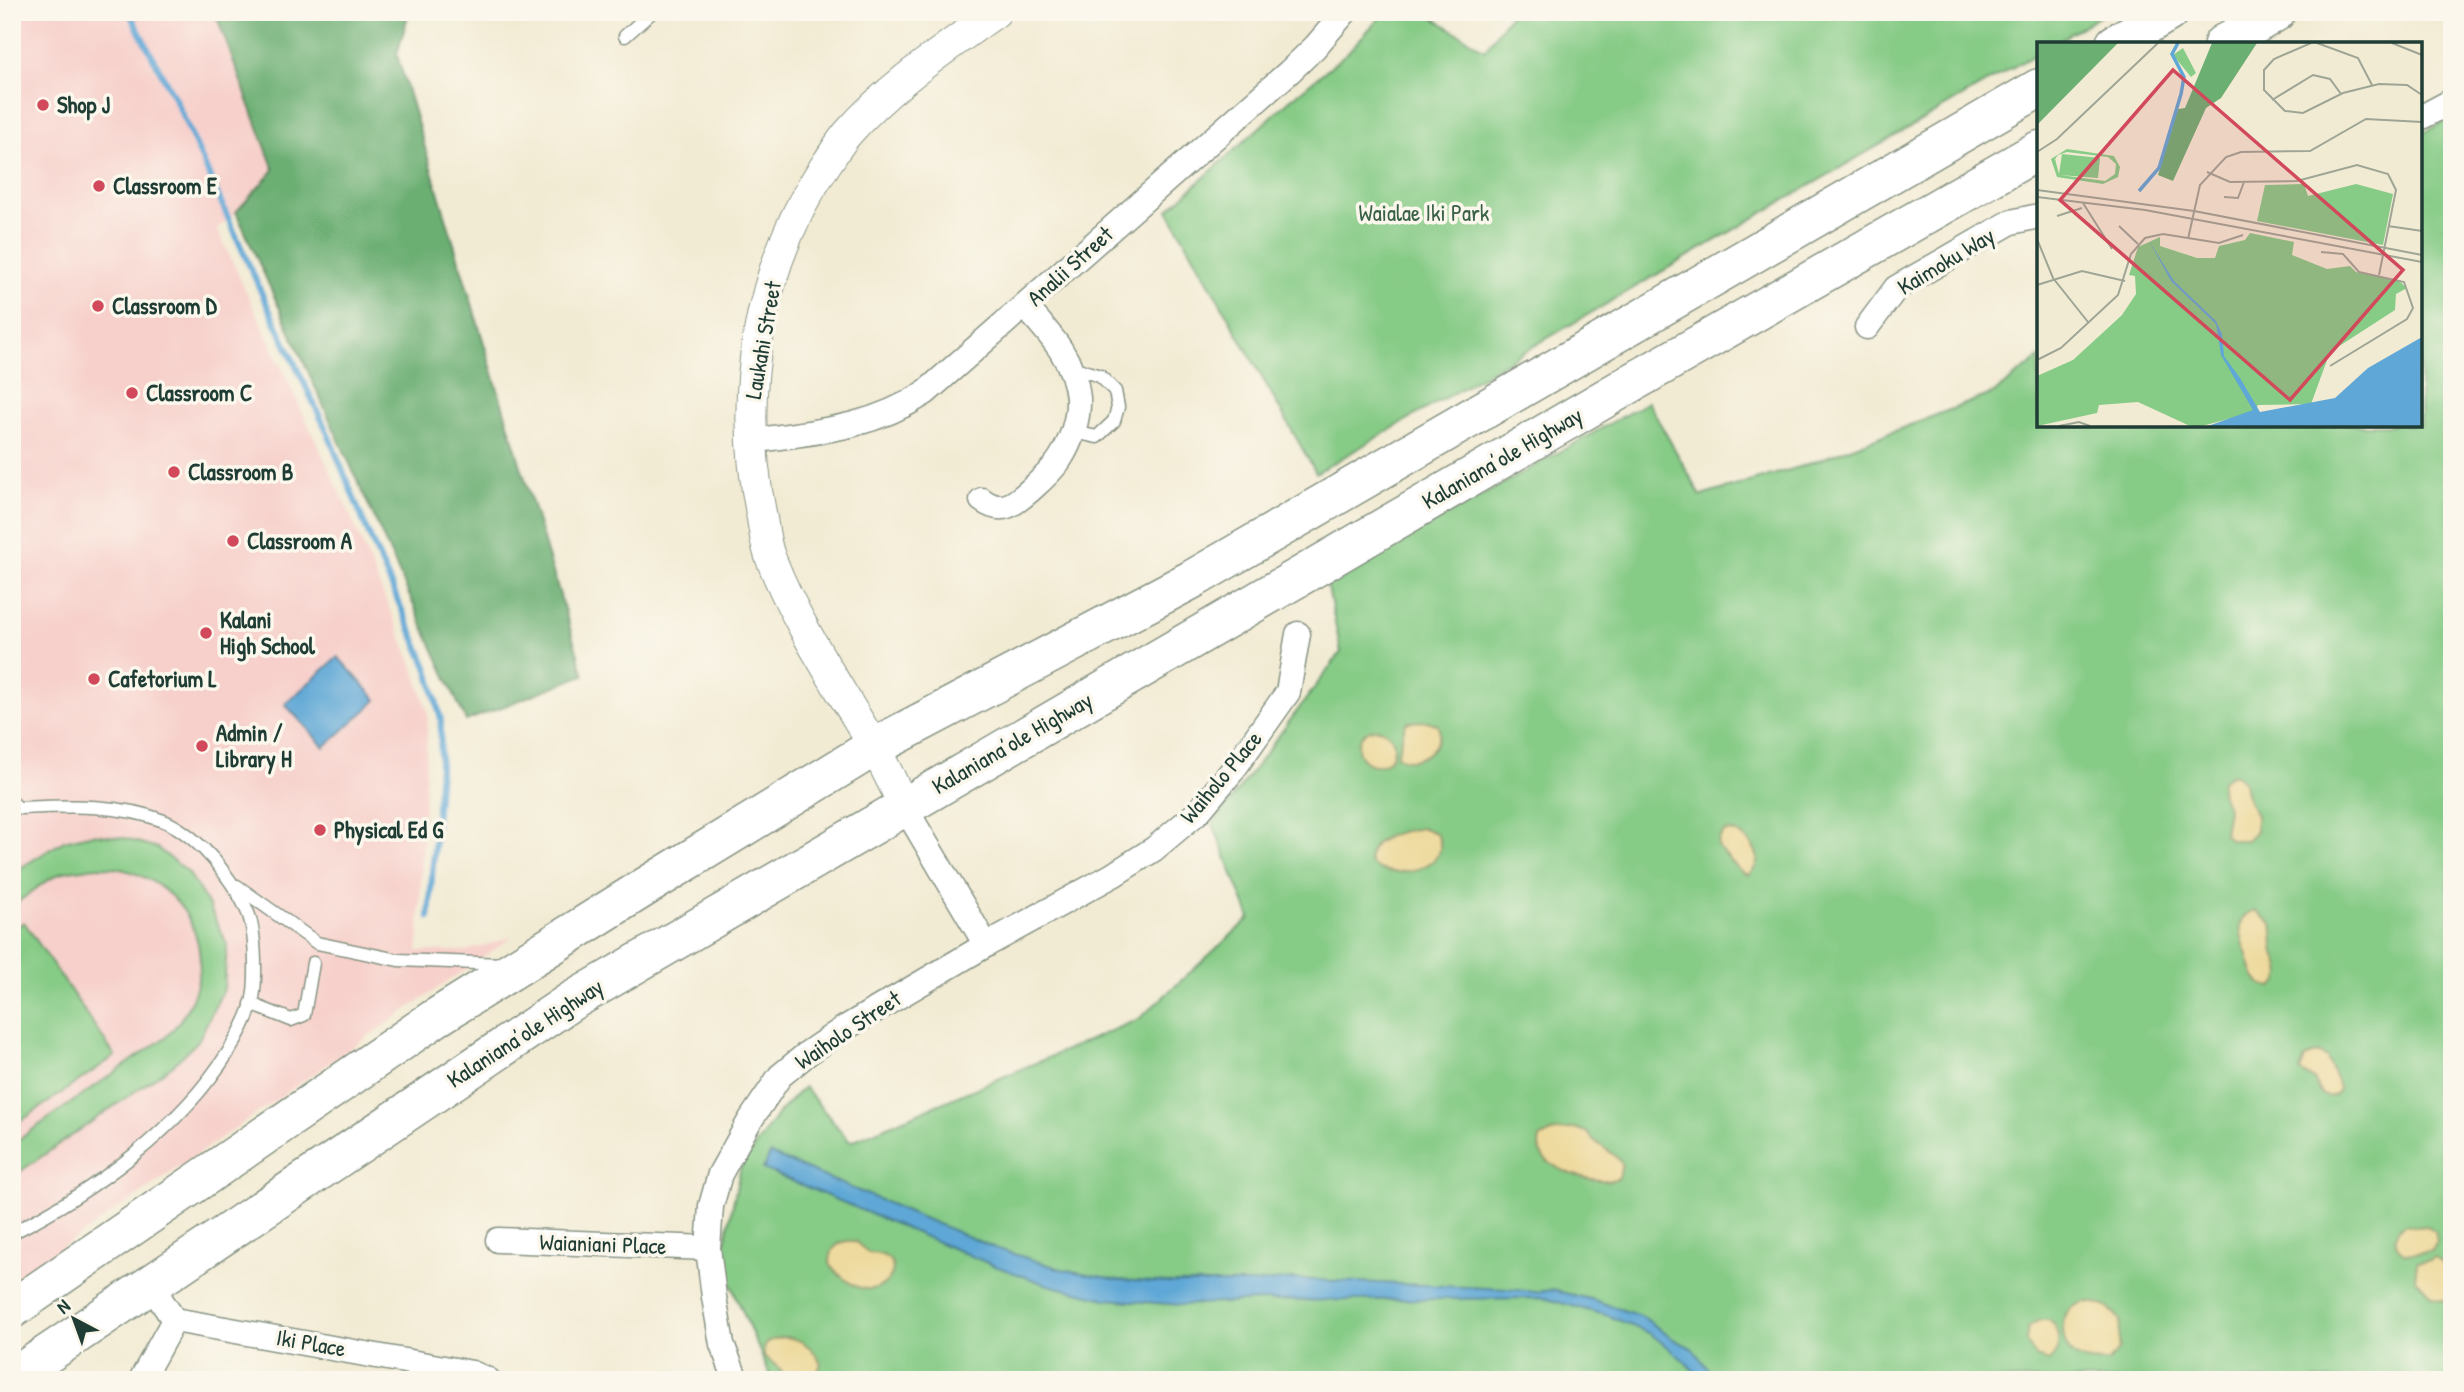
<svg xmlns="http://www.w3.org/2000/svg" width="2464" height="1392" font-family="'Patrick Hand',sans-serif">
	<rect width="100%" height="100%" fill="#fbf7ec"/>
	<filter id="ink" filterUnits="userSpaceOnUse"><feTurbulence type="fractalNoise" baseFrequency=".0143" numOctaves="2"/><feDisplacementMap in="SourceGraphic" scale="14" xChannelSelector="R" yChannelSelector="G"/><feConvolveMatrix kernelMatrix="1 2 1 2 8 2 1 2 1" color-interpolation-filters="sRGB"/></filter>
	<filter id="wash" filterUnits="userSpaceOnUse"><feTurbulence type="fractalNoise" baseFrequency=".00686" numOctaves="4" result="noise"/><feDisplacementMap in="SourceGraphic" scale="28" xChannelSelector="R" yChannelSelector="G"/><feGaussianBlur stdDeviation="1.57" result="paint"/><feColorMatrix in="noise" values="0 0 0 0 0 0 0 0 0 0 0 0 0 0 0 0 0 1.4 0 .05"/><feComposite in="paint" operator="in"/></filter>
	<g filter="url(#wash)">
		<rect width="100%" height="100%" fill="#f2ebd4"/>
		<path fill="#f7d0cb" d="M12,12h203l59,158 -38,42 -19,17 127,272 68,161 16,51 -10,238h48l46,-14 -500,345z"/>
		<g fill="#86cb86" stroke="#52845d" stroke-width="2">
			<path d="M1385,12h39l61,38 27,-38h595l-54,32h-14v8l-723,421 -148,-263 122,-110 58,-48z"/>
			<path d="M2452,117v748l-5,22 5,14v479h-1680l-51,-119 20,-95 38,-54 25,-25 46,55 289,-123 111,-101 -37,-94 128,-172 -14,-69 321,-181 53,94 102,-30 191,-73 45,-35v67h381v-290z"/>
			<path d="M93,834l31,4 33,10 31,24 21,34 18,39 -3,43 -26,53 -25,24 -161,112v-33l155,-108c19,-19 32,-45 33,-72 1,-61 -60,-107 -117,-95 -7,1 -15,1 -22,4 -17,7 -33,23 -49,33v-33l52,-32z"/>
			<path d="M24,922l91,134 -103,71v-197z"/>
		</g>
		<path fill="#6caf73" stroke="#467654" stroke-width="2" d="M215,12h194l-12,43 187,620 -118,46 -230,-509 38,-42z"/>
		<g fill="#eeda9e" stroke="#868c69" stroke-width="2">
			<path d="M1428,721l10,4c8,22 -22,44 -41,31l8,-31 3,-3z"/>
			<circle cx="1376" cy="747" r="18"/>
			<path d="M2231,774l5,1 8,7 2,12 10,22v15l-9,9h-17l-6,-6 4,-25c-5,-11 -9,-16 -6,-28z"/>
			<path d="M1423,828l13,5c22,34 -46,51 -66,30 -5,-26 34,-33 53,-35z"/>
			<path d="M1732,831c18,6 37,28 16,44l-7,-3 -23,-25 1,-8 5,-7z"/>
			<path d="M2256,910l16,14c2,10 1,20 3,29 4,13 12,26 -3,34 -21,-2 -19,-19 -25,-34 -6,-16 -14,-37 9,-43z"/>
			<path d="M2318,1053l8,4c3,5 13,28 13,32 -4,8 -12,10 -19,4l-6,-13 -14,-9 5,-13z"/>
			<path d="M1575,1128l13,5c9,15 25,16 34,31l-3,14c-18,8 -67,-6 -78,-24 -3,-6 -2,-10 -1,-16l11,-6z"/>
			<path d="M2405,1224l11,3 11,-1 8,5 2,10 -5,10 -27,3c-12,-8 -13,-22 0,-30z"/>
			<path d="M847,1241h8l13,12c49,0 16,58 -22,27 -7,-5 -12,-9 -16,-16 0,-13 4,-20 17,-23z"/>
			<path d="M2435,1258l8,5 9,29 -1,3 -8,6 -11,-4 -17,-19 2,-16 13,-1z"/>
			<path d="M2084,1302c16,0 26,5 36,18l-1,29 -10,13c-10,0 -24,0 -34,-6 -13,-8 -16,-35 -6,-46 4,-4 10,-6 15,-8z"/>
			<path d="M2040,1320h9c12,11 13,32 -1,41l-12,-4 -10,-15 2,-15z"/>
			<path d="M784,1337c17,1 30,11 37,27l-7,16h-27l-7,-11 -16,-13c-2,-14 8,-17 20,-19z"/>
		</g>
		<g fill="#5fa7d6" stroke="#3f7285" stroke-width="2">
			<path d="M338,657l39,43 -53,47 -39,-43z"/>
			<path d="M770,1154l225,94 66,21 58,11 50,3h86l39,-4 213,10 28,3 17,-2 42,10 49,17 30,22 19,9 25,32h-14l-22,-22 -30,-24 -42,-18 -66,-18 -282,3 -80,4 -75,-6 -58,-14 -53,-19 -232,-97z"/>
		</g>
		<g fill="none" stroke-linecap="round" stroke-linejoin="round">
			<path stroke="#5fa7d6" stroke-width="6" d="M129,12l47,89 86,193 64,135 40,99 62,141 13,51 -1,47 -11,150"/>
		</g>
	</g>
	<g filter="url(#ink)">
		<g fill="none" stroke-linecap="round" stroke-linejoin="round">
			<g stroke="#889484" stroke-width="15">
				<g id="service">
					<path d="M625,36l27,-24"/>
					<path d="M1071,367l29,9 15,15 3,16 -4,14 -17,16 -23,-5"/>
					<path d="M12,802l6,6c50,-2 99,-5 146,13 18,7 38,25 50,39 14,17 26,33 34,53 8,19 9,70 4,90 -4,15 -15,35 -23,48 -50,79 -135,140 -217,182"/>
					<path d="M237,886l80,57 81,17 105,4"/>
					<path d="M251,1004l40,16 13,-5 9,-52"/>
				</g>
			</g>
			<g stroke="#889484" stroke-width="27">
				<g id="minor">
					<path d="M2420,118l32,-17"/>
					<path d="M1867,327l29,-39 115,-66 28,-6"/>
					<path d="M751,441c63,-9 119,-12 174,-48l364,-321 26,-25 30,-35"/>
					<path d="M982,500c8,6 16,9 25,6 12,-3 46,-36 53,-47 11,-17 19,-40 18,-61 -3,-38 -29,-65 -53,-92"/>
					<path d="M904,806l82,139"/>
					<path d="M498,1240l210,8"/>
					<path d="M151,1285l23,35 298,53 16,7"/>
					<path d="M141,1380l33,-60"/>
					<path d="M736,1380l-14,-36 -8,-47 -6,-49 3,-42 9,-32 29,-52 31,-46 28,-23 35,-24 143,-84 127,-70 41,-26 44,-37 35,-42 55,-78 10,-58"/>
				</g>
			</g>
			<g stroke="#889484" stroke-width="32">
				<path id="tertiary" d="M904,806c-10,-20 -20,-42 -31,-61 -36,-61 -76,-120 -102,-186 -6,-14 -7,-31 -10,-46 -24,-119 -3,-249 66,-350 7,-10 13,-21 21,-30 42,-48 97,-84 148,-121"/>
			</g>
			<g stroke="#889484" stroke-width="41">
				<g id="trunk">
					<path d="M2115,44l54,-32"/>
					<path d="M2223,44l53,-32"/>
					<path d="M12,1309l422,-290 211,-132 229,-140 317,-167 848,-492"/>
					<path d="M12,1378l558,-376 1065,-621 404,-231"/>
				</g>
			</g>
			<use href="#service" stroke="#fff" stroke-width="12"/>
			<use href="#minor" stroke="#fff" stroke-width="24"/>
			<use href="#tertiary" stroke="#fff" stroke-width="30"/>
			<use href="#trunk" stroke="#fff" stroke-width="38"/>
		</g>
	</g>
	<g fill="#d1495b" stroke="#fbf7ec" stroke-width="2.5">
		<circle cx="43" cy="105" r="7"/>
		<circle cx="99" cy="186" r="7"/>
		<circle cx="98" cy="306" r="7"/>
		<circle cx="132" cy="393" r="7"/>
		<circle cx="174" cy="472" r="7"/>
		<circle cx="233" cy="541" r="7"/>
		<circle cx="206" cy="633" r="7"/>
		<circle cx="94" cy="679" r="7"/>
		<circle cx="202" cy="746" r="7"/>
		<circle cx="320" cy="830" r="7"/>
	</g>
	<g text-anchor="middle" stroke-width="7" stroke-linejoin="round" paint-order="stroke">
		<g font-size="23" font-weight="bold" fill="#1f3d34" stroke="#fbf7ec" text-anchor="start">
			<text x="57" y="113">Shop J</text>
			<text x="113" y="194">Classroom E</text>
			<text x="112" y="314">Classroom D</text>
			<text x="146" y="401">Classroom C</text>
			<text x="188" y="480">Classroom B</text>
			<text x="247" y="549">Classroom A</text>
			<text x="220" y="628">Kalani<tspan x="220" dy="26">High School</tspan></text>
			<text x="108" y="687">Cafetorium L</text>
			<text x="216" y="741">Admin /<tspan x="216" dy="26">Library H</tspan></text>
			<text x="334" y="838">Physical Ed G</text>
		</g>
		<g font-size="23" fill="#396048" stroke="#fbf7ec">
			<text x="1424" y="221">Waialae Iki Park</text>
		</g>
		<g font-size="23" fill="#1f3d34" stroke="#fbf7ec">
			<text transform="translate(1946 261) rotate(-31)" y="8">Kaimoku Way</text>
			<text transform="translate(1070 266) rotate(-42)" y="8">Analii Street</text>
			<text transform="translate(763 340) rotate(-80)" y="8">Laukahi Street</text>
			<text transform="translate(1502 458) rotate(-30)" y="8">Kalaniana’ole Highway</text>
			<text transform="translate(1012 743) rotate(-30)" y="8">Kalaniana’ole Highway</text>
			<text transform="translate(1221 777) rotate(-50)" y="8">Waiholo Place</text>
			<text transform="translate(848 1030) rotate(-34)" y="8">Waiholo Street</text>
			<text transform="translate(525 1033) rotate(-33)" y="8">Kalaniana’ole Highway</text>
			<text transform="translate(603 1244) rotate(2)" y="8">Waianiani Place</text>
			<text transform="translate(311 1343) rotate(10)" y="8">Iki Place</text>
		</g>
	</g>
	<g transform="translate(2037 42)">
		<rect width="385" height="385" fill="#f2ebd4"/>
		<path d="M146,6l13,25 -5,4 -18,-22zM30,107l47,7 6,11 -2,10 -15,7 -46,-7 -6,-18zM30,110l41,5 8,7 -1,10 -10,7 -45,-6 38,3 2,-20 -38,-4 -3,20 -4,-15 3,-4zM267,142l4,12 48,-12 37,10 -10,51 -126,-24 8,-36zM213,191l44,9 -2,13 35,14 23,-3 6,6 43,9 8,7 -11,6 -1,16 -65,42 -19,52 -53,1 -4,7 -52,14h-12l-52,-24 -39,3 -2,8 -60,13v-50l36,-16 49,-45 14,-21 -1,-18 -6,-1 9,-28 22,-10v9l37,12h18l4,-12 26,-6z" fill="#86cb86" fill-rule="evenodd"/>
		<path d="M0,1h81l-81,82zM175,1h45l-36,55 -15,10 -33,73 -15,-6 20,-66 7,-1z" fill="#6caf73"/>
		<path d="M112,199l25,40 42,40 6,13 2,22 16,22 20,34 75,-14 33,-30 54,-31v89h-214l45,-16 -32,-55 -5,-31 -45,-43z" fill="#5fa7d6"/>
		<path fill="none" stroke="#5fa7d6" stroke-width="3.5" d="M102,149l20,-23 22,-74 3,-17 -12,-23 6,-11"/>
		<path fill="none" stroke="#9ea594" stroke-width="2" d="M274,1l-37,16 -10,11v20l21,21 18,2 40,-20 36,-9 28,1 15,10M280,1l41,15 14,27M355,1l30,12M235,58l41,-25 17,4 11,15M0,110l20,-13 101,-96M170,130l23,10 67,-1 60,-16 31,9 8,16 -17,85M0,148l157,21 228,44M0,155l108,13 277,52M187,155l14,1 6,-16M46,161l29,46M20,174l25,-8M82,184l19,18M351,184l34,5M0,197l16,39 35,44M151,197l12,-54 26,-28 15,-5 69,-1 56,-32 56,3M284,210l22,2 16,18 45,10 9,26 -6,11 -77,47M0,243l45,-14 43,10M0,318l24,-12 57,-53 13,-41 14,-16 18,-4 56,9 24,-8M22,384l20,-4 11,4"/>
		<path fill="#d1495b" fill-opacity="0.15" stroke="#d1495b" stroke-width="3.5" d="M136,28l230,200 -113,130 -230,-200z"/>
		<rect width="385" height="385" fill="none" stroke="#1f3d34" stroke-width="3.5"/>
	</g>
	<rect width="2464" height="1392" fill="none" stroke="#fbf7ec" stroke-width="42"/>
	<g transform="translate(74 1319) rotate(319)" stroke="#fbf7ec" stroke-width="5" paint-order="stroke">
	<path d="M0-5L12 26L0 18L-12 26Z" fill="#1f3d34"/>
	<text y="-10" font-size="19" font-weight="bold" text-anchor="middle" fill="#1f3d34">N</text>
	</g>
</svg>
